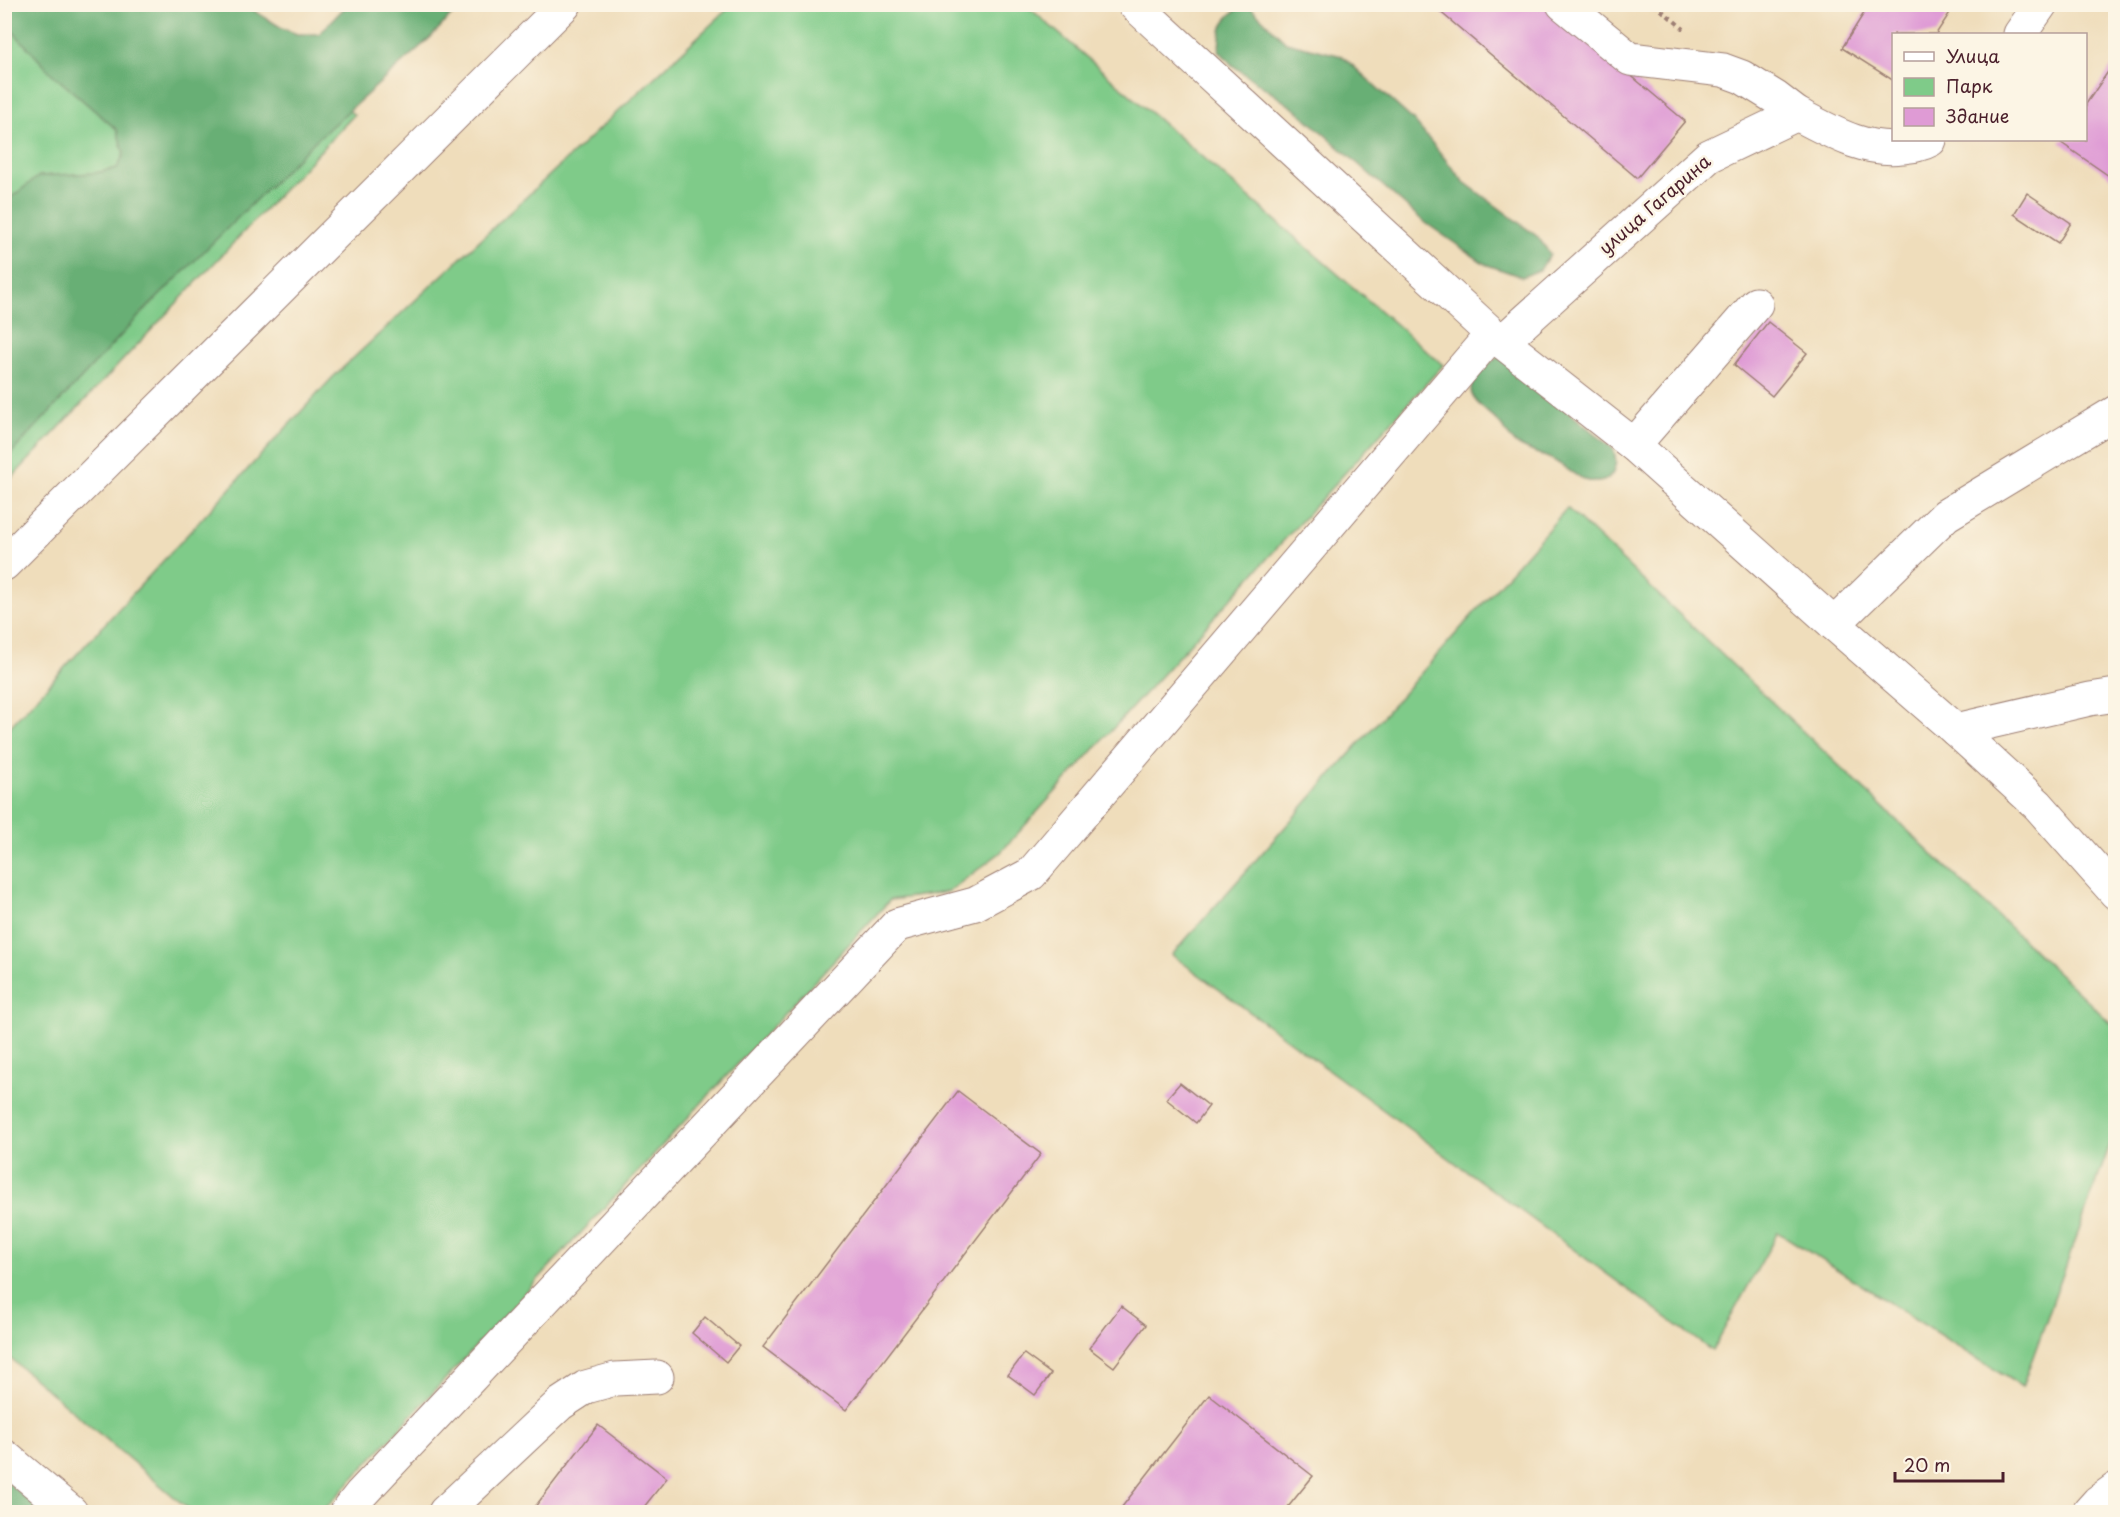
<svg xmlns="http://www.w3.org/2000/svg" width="2120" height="1517" font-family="'Playpen Sans',sans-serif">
	<rect width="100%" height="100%" fill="#fcf5e5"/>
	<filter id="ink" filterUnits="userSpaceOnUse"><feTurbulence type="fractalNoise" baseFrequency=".0167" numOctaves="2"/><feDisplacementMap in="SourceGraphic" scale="12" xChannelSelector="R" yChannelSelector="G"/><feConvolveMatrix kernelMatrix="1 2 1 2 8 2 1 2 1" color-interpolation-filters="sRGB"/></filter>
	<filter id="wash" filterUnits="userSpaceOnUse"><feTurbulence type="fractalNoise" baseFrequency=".008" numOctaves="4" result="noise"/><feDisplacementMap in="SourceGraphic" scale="24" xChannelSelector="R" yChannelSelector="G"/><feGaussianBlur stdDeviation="1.35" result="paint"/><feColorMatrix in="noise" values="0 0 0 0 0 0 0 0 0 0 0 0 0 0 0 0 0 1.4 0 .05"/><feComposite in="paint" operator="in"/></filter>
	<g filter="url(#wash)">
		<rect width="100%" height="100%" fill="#efddbb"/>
		<g fill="#7fcb89" stroke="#64755a" stroke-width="1.5">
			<path d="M5,5h235l114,110 -349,370z"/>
			<path d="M732,5h294l417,360 -443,488 -52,39 -58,8 -568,612h-130l-187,-158 -1,-621 329,-356z"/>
			<path d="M1567,508l548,519v104l-93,256 -244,-155 -66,119 -540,-396z"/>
		</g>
		<g fill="#67af75" stroke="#586750" stroke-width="1.5">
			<path d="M5,4l240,1 37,23 15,6h22l28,-29h114l-31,33 -115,103 -175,174 -135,145v-258l34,-26 56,-3 22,-5 7,-14 -7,-24 -66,-57 -46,-50z"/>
			<path d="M1243,5h5l38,37 56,14 72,65 50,61 74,55 12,17 -10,16 -18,7 -37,-13 -62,-43 -124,-109 -67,-47 -13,-15c1,-25 3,-31 24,-45z"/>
			<path d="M1501,356l112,93c6,14 2,33 -17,33 -15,0 -29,-14 -41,-21 -12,-6 -27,-10 -38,-17 -8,-5 -12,-15 -18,-21 -15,-16 -42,-27 -19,-51 7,-7 12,-12 21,-16z"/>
			<path d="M5,1480l38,32h-38z"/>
		</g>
		<g id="blocks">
			<g fill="#df9bd5">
				<path d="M1431,4h115l139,117 -48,57z"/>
				<path d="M1887,4h60l6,4 -17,26h-42v47l-52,-33 27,-43h6l9,5z"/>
				<path d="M2116,60v113l-4,5 -52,-36 1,-2h25v-36z"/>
				<path d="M2027,193l44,30 -13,20 -44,-29z"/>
				<path d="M1768,322l39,31 -35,43 -38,-31z"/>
				<path d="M1180,1083l29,23 -13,17 -30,-24z"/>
				<path d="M958,1091l83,63 -195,256 -83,-63z"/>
				<path d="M1121,1306l25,19 -32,42 -25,-19z"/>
				<path d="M705,1317l34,29 -13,16 -34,-29z"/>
				<path d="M1024,1354l27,20 -16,21 -27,-20z"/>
				<path d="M1209,1395l104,81 -29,36h-166z"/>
				<path d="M598,1425l69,53 -27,34h-109z"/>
			</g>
		</g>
	</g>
	<g filter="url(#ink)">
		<use href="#blocks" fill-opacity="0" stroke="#9c7e73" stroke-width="1.5"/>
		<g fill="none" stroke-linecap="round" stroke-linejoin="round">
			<g stroke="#9c7e73" stroke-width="35">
				<g id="minor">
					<path d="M1134,4l358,330 142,111 200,179 122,106 82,75 78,88"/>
					<path d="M1563,4l67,55 93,11 19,7 34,21 21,16"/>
					<path d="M2020,34l21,-30"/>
					<path d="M1502,342l207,-186 88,-42c33,17 67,38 106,33 10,-1 18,-2 27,-7"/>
					<path d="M1634,445l122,-141"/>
					<path d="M1834,624l112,-109 170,-103"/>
					<path d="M1956,730l134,-31 26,-4"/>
					<path d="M4,1456l67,56"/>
					<path d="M347,1512l14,-18 536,-569 78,-21 56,-30 461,-540"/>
					<path d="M445,1512l115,-108 26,-17 29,-8 42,-2"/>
					<path d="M2089,1512l9,-10 18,-13"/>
				</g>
			</g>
			<g stroke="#9c7e73" stroke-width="35">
				<path id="major" d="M4,564l561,-560"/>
			</g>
			<path stroke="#9c7e73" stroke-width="4" stroke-dasharray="4.5 4.5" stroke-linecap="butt" d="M1654,4l30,25"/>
			<use href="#minor" stroke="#fff" stroke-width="33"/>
			<use href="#major" stroke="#fff" stroke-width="33"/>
		</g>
	</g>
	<g text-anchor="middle" stroke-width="5" stroke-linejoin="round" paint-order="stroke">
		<g font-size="18" fill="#4a1f2b" stroke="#fcf5e5">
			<text transform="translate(1655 205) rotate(-41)" y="6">улица Гагарина</text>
		</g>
	</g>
	<rect width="2120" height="1517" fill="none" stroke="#fcf5e5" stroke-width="24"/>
	<rect x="1892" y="33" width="195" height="108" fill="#fcf5e5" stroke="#b59f9b" stroke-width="1.5"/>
	<rect x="1904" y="52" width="30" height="9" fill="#ffffff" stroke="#b59f9b" stroke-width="1.5"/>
	<text x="1946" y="63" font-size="18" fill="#4a1f2b">Улица</text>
	<rect x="1904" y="78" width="30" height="18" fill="#7fcb89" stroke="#b59f9b" stroke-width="1.5"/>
	<text x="1946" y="93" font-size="18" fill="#4a1f2b">Парк</text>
	<rect x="1904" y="108" width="30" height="18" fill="#df9bd5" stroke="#b59f9b" stroke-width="1.5"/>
	<text x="1946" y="123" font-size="18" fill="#4a1f2b">Здание</text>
	<path d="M1895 1472v9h108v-9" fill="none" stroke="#4a1f2b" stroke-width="3"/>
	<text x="1904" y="1472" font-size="18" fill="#4a1f2b" stroke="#fcf5e5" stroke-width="4.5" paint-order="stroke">20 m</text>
</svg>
